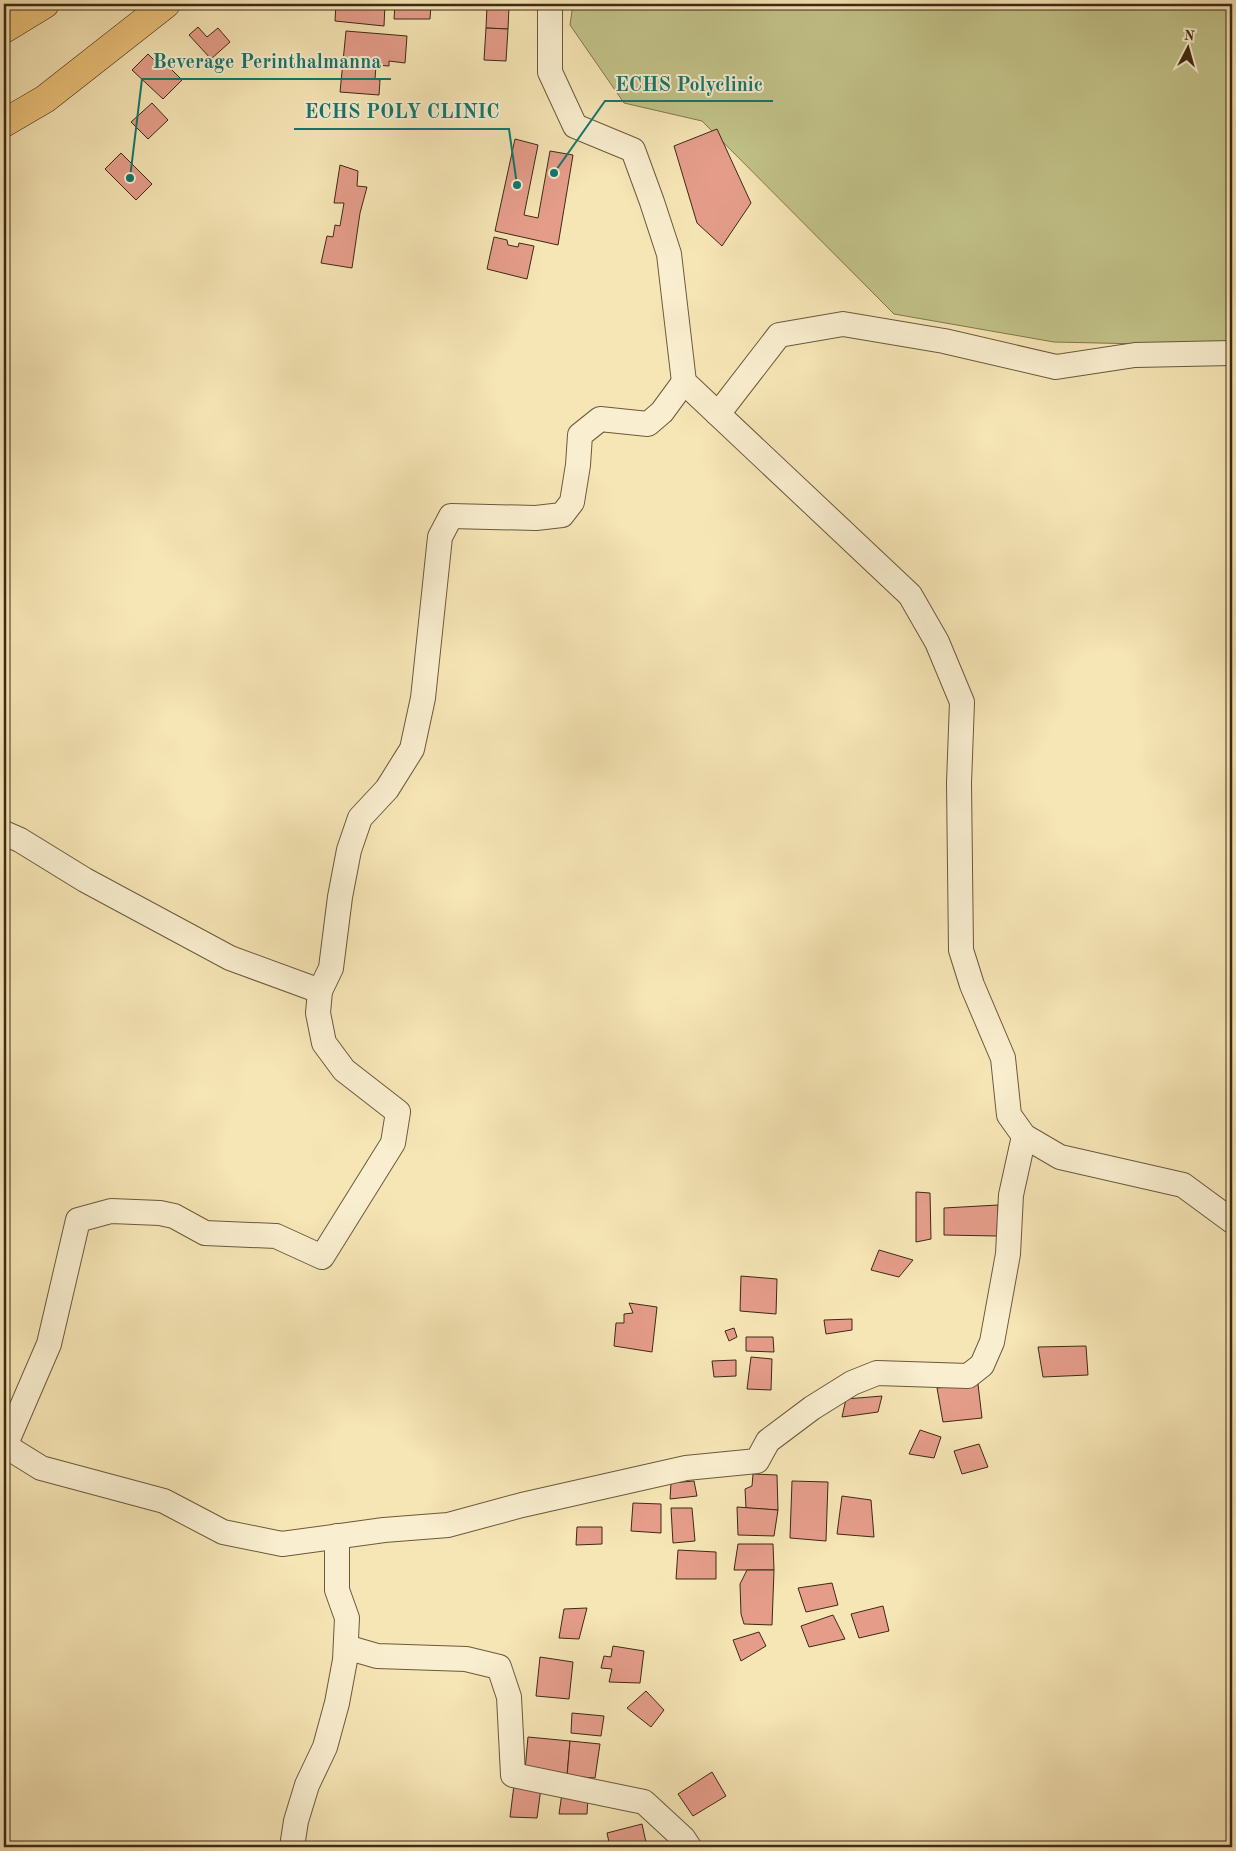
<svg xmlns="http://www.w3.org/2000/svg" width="1236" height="1851" font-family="'Old Standard TT',serif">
	<rect width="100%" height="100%" fill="#f6e5b5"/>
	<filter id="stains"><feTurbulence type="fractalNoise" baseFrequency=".004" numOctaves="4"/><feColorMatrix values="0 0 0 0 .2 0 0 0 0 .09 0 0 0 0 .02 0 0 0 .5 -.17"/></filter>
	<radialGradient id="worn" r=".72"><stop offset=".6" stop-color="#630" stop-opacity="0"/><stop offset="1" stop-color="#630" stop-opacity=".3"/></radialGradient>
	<path fill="#c2c389" stroke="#80764e" d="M573,4h659v342l-178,-4 -160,-28 -192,-193 -78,-18 -54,-78z"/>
	<g fill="#e59d8a" stroke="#3d2a12">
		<path d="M336,4h15l18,4v-4h16l-1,22 -49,-5z"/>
		<path d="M395,4h36l-1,15h-36z"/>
		<path d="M487,6l22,1 -1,22 -22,-1z"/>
		<path d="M198,27l9,10 11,-9 12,14 -19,17 -22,-24z"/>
		<path d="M486,28l22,1 -2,32 -22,-1z"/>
		<path d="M346,31l61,5 -2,27 -16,-2v5l-13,-1 -1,14 5,1 -1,15 -39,-3z"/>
		<path d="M148,54l10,10 4,-4 20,20 -19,19 -31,-29z"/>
		<path d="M152,103l16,17 -20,19 -17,-17z"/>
		<path d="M717,129l34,74 -29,43 -25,-23 -23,-77z"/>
		<path d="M515,139l23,6 -14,70 14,3 12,-67 23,4 -15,90 -63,-14z"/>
		<path d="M121,153l31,31 -16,16 -31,-31z"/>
		<path d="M340,165l18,6 -1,15 10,1 -7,26 -8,55 -31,-5 6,-27 6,1 2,-12 5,1 4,-23h-10z"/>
		<path d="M494,237l13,3 1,5 10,2 1,-4 15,3 -7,33 -40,-10z"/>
		<path d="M916,1192l14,1 1,46 -15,3z"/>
		<path d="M998,1205l-1,31 -53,-1v-27z"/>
		<path d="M879,1250l34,10 -14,17 -28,-7z"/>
		<path d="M741,1276l36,3 -1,35 -36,-3z"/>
		<path d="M629,1303l28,4 -5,45 -38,-6 2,-23h8v-9l9,-1z"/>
		<path d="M852,1319v11l-26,4 -2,-14z"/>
		<path d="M734,1328l3,9 -8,4 -4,-10z"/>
		<path d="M746,1337h27l1,15 -28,-1z"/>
		<path d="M1086,1346l2,29 -45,2 -5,-30z"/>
		<path d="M751,1357l21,2 -1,31 -24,-1z"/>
		<path d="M736,1360v16l-22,1 -2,-16z"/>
		<path d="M978,1384l4,34 -39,4 -6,-34z"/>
		<path d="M882,1396l-4,16 -36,5 4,-18z"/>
		<path d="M920,1430l21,7 -7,21 -25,-4z"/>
		<path d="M979,1444l9,23 -26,7 -8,-23z"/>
		<path d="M753,1474l24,1 1,35 -32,-2 -1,-19 7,-3z"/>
		<path d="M694,1481l3,15 -27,3 1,-16z"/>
		<path d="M792,1481l36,1 -2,59 -36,-3z"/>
		<path d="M842,1496l29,4 3,37 -37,-3z"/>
		<path d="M633,1503l28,1v29l-30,-2z"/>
		<path d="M737,1507l41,3 -4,26 -36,-1z"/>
		<path d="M671,1508h21l3,33 -22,2z"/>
		<path d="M577,1527h25v17l-26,1z"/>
		<path d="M738,1544h35l1,26h-40z"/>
		<path d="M678,1550l38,2v27h-40z"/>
		<path d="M747,1570h27l-2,55 -28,-1 -3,-10 -1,-30z"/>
		<path d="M832,1583l6,22 -32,7 -8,-24z"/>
		<path d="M883,1606l6,25 -30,7 -8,-24z"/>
		<path d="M587,1608l-8,31 -20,-1 5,-29z"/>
		<path d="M833,1615l12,24 -36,8 -8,-21z"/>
		<path d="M759,1632l7,14 -25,15 -8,-21z"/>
		<path d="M613,1646l31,5 -4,32 -31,-1 3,-13 -11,-1 3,-12 7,1z"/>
		<path d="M540,1657l33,5 -4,37 -33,-3z"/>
		<path d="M646,1691l18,19 -13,17 -24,-19z"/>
		<path d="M572,1713l32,3 -3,20 -30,-3z"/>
		<path d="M528,1737l42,4 -3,35 -42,-6z"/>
		<path d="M570,1741l30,3 -5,34 -28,-2z"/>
		<path d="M712,1772l14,24 -33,20 -15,-22z"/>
		<path d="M514,1785l27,3 -4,30 -27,-1z"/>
		<path d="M562,1793l26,4 -1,17h-28z"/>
		<path d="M642,1824l5,23h-37l-3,-14z"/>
	</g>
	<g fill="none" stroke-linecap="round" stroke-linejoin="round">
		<g stroke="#6b593b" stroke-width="26">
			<g id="minor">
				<path d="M550,4v68l25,54 58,24 19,52 17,52 15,128 226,213 27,47 25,60 -3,81 2,167 11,35 31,73 6,57 15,21 36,21 123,28 49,36"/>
				<path d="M718,414l61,-79 64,-11 101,17 112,26 79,-12 97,-2"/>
				<path d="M4,833l16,7 65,40 145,78 90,33"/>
				<path d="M4,1445l37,23 123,33 59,31 59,12 102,-14 64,-5 74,-20 164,-37 71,-7 11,-20 44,-33 40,-25 25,-10 91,3 14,-11 10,-23 16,-88 3,-59 13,-59"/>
				<path d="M5,1446l44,-102 29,-124 33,-9 49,2 14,3 31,17 71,3 46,21 71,-114 5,-31 -54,-42 -20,-27 -6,-30 2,-22 11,-23 9,-71 9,-47 11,-32 27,-29 25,-40 11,-51 17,-161 11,-21 85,2 26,-3 10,-13 6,-37 2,-30 20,-16 48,5 14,-12 22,-30"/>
				<path d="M346,1647l31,9 89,3 33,8 10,30 4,78 131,27 39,36 6,9"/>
				<path d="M292,1847l4,-26 11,-36 18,-38 12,-44 8,-43 2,-42 -10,-28v-54"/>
			</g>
		</g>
		<g stroke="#3d2a12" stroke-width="29">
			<g id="highway">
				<path d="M4,29l41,-25"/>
				<path d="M4,123l41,-24 121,-95"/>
			</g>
		</g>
		<use href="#minor" stroke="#f9eecf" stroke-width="24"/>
		<use href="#highway" stroke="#ebc27a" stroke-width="28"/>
	</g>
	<path fill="none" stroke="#0f766e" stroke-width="2" d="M130 178L142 79H391M554 173L605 101H773M517 185L509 129H294"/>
	<g fill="#0f766e" stroke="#f9eecf" stroke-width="2">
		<circle cx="130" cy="178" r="5"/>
		<circle cx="554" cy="173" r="5"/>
		<circle cx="517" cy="185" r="5"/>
	</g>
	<g font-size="20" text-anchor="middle" font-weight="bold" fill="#0f766e" stroke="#f9eecf" stroke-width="4" stroke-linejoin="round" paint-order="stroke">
		<text x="267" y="68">Beverage Perinthalmanna</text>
		<text x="689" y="91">ECHS Polyclinic</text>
		<text x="402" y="118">ECHS POLY CLINIC</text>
	</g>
	<rect width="1236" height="1851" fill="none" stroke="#f6e5b5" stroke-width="20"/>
	<rect x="5" y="5" width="1226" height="1841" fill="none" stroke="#3d2a12" stroke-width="2.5"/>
	<rect x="10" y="10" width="1216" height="1831" fill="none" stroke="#3d2a12"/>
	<g transform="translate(1188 48) rotate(6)" stroke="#f9eecf" stroke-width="4" paint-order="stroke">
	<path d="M0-4L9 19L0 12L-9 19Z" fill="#3d2a12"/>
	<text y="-8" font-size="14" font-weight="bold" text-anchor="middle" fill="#3d2a12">N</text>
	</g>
	<rect width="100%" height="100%" filter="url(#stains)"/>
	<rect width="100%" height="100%" fill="url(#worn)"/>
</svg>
